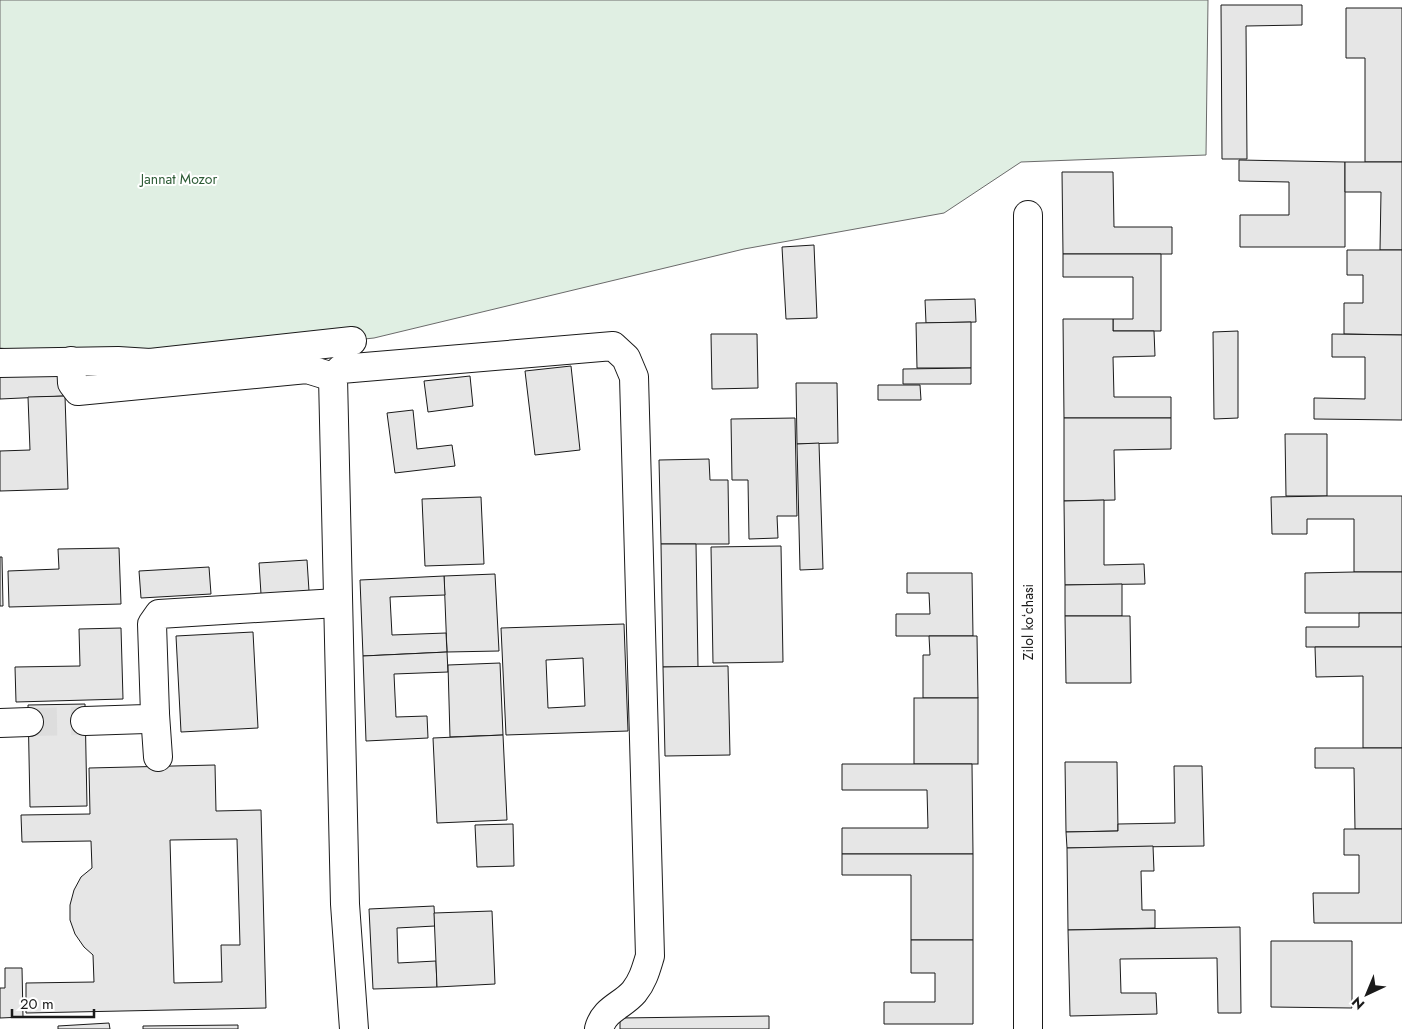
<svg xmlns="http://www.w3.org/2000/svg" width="1402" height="1029" font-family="Jost,sans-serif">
	<rect width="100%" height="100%" fill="#fff"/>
	<path fill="#e0efe3" stroke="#6a6a6a" d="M0,0h1208l-2,155 -185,7 -77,51 -200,36 -370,89 -249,26 -125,-16z"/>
	<g fill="#e6e6e6" stroke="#1a1a1a" fill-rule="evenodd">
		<path d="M1221,5h81v20l-56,1 1,133h-25z"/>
		<path d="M1346,8h56v154h-37v-104h-19z"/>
		<path d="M1239,160l106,2v85h-105v-32h49v-33l-50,-1z"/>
		<path d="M1345,162h57v88h-22l1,-58h-36z"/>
		<path d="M1062,172h51l1,55h58v27h-109z"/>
		<path d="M814,245l3,73 -31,1 -4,-72z"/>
		<path d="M1347,250h55v85l-58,-1v-31h19v-28h-16z"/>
		<path d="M1063,254h98v77h-48v-12h20v-42h-70z"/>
		<path d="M975,299l1,23 -50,1 -1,-23z"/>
		<path d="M1063,319h50v12h41l1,25 -42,1 1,40h57v21h-107z"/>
		<path d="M971,322v46h-54l-1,-45z"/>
		<path d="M1238,331v87l-24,1 -1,-87z"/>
		<path d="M711,334h46l1,54 -46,1z"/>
		<path d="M1332,334l70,1v85l-88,-1v-21l51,1v-42h-33z"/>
		<path d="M64,363l1,33 -65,3v-34z"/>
		<path d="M571,366l9,84 -45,5 -10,-84z"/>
		<path d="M971,368v16h-68v-15z"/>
		<path d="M470,376l3,30 -45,6 -4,-31z"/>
		<path d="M796,383h41l1,60 -41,1z"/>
		<path d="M878,385h42l1,15h-43z"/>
		<path d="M65,396l3,93 -68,2v-40l30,-1 -2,-53z"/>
		<path d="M413,410l4,39 35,-4 3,21 -60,7 -8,-60z"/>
		<path d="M795,418l2,98h-20l1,22 -29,1 -1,-59h-16l-1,-61z"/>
		<path d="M1064,418h107v31l-57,1 1,50 -51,1z"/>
		<path d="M1285,434h42v62h-41z"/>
		<path d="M819,443l4,126 -23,1 -3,-126z"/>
		<path d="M709,459l1,21h18l1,64h-68l-2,-84z"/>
		<path d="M1327,496h75v76h-48v-53h-47v15h-35l-1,-37z"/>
		<path d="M481,497l3,67 -59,2 -3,-67z"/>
		<path d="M1104,500v65l40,-1 1,20 -80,1 -1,-84z"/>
		<path d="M661,544h35l2,123h-35z"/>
		<path d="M781,546l2,116 -70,1 -2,-116z"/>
		<path d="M119,548l2,56 -112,3 -1,-36 51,-2 -1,-20z"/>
		<path d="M0,557h2l1,49h-3z"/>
		<path d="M307,560l2,31 -48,3 -2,-31z"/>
		<path d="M209,567l2,27 -70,4 -2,-27z"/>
		<path d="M1354,572h48v41h-97v-40z"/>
		<path d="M907,573h65l1,63h-77v-22h34l-1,-21h-22z"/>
		<path d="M495,574l4,77 -52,1 -3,-76z"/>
		<path d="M444,576l1,19 -55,2 2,38 54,-2 1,19 -84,4 -3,-76z"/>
		<path d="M1122,584v32h-57v-31z"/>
		<path d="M1359,613h43v34h-96v-20h53z"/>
		<path d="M1065,616h65l1,67h-65z"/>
		<path d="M624,624l4,107 -122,4 -5,-107zM583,658l2,48 -37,2 -2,-48z"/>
		<path d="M121,628l2,71 -107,3 -1,-35 65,-1 -1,-37z"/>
		<path d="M253,632l5,96 -77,4 -5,-96z"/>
		<path d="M929,636h48l1,62h-55v-43h7z"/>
		<path d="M1315,647h87v101h-39v-72l-47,1z"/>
		<path d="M447,652l1,20 -54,2 2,43 31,-1 1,22 -62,3 -3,-85z"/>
		<path d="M500,663l3,72 -53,2 -2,-72z"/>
		<path d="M728,666l2,89 -65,1 -2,-89z"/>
		<rect x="914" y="698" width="64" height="66"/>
		<path d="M85,704l2,102 -57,1 -2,-102z"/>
		<path d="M503,735l4,85 -70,3 -4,-85z"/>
		<path d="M1315,748h87v81h-47l-1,-61h-39z"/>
		<path d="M1065,762h52l1,69 -52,1z"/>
		<path d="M842,764h130l1,90h-131v-26h86l-1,-38h-85z"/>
		<path d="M215,765l1,46 45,-1 5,198 -240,5v-30l68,-1 -1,-27 -9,-8 -9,-13 -5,-14v-15l4,-15 7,-13 11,-9 -1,-27 -69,1 -1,-27 69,-1 -1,-46zM237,839l3,106h-19l1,37 -48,1 -4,-143z"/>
		<path d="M1174,766h28l2,80 -137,2 -1,-16 52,-1v-7l57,-1z"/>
		<path d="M513,824l1,42 -37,1 -2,-42z"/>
		<path d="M1344,829h58v94h-88l-1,-30h46v-38h-15z"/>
		<path d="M1153,846l1,25h-13l1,39h13v18l-87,2 -1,-82z"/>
		<path d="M842,854h131v86h-62v-65h-69z"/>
		<path d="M434,906l1,20 -38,2 1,35 38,-2 1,26 -64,2 -4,-80z"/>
		<path d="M492,911l3,73 -58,3 -3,-74z"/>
		<path d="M1240,927l1,86h-23l-1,-55 -97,1 1,34h35l1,21 -87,2 -2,-86z"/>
		<path d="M911,940h62v84h-89v-22h51v-29h-24z"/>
		<path d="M1271,941h81v67l-81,-1z"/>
		<path d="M5,968h17l1,49 -23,1v-30h5z"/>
		<path d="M769,1016v13h-149v-11z"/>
		<path d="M109,1023l1,6h-52v-3z"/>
		<path d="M238,1025v4h-95v-3z"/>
	</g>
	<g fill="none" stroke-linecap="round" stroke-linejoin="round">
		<path stroke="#ddd" stroke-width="28" stroke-dasharray="28 14" stroke-linecap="butt" d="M29,722l56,-1"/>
		<g stroke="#1a1a1a" stroke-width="30">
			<g id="minor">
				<path d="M71,361l1,22 6,8 229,-22 26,8"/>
				<path d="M0,363l118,-2 32,2 202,-22"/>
				<path d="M155,714l3,43"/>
				<path d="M85,721l61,-2 9,-5 -3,-90 7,-10 178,-11"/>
				<path d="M0,723l29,-1"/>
				<path d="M354,1029l-9,-125 -12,-527 8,-8 272,-23 13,12 8,19 16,579c-4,13 -7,25 -16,36 -12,14 -30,17 -35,37"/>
				<path d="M1028,1029v-814"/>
			</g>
		</g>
		<use href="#minor" stroke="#fff" stroke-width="28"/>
	</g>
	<g text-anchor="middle" stroke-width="4" stroke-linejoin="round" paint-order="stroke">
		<g font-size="14" fill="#2b5a34" stroke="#fff">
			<text x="179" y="184">Jannat Mozor</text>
		</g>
		<g font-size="14" fill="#1a1a1a" stroke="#fff">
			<text transform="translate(1028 622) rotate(-90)" y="5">Zilol koʻchasi</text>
		</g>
	</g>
	<g transform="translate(1367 994) rotate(224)" stroke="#ffffff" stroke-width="4" paint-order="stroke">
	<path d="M0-4L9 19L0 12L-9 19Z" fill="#1a1a1a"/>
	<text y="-8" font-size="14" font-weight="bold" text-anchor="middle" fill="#1a1a1a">N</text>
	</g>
	<path d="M12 1009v8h82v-8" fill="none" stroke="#1a1a1a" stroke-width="2.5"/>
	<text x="20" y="1009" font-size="15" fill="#1a1a1a" stroke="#ffffff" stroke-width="4" paint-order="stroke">20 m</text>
</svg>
